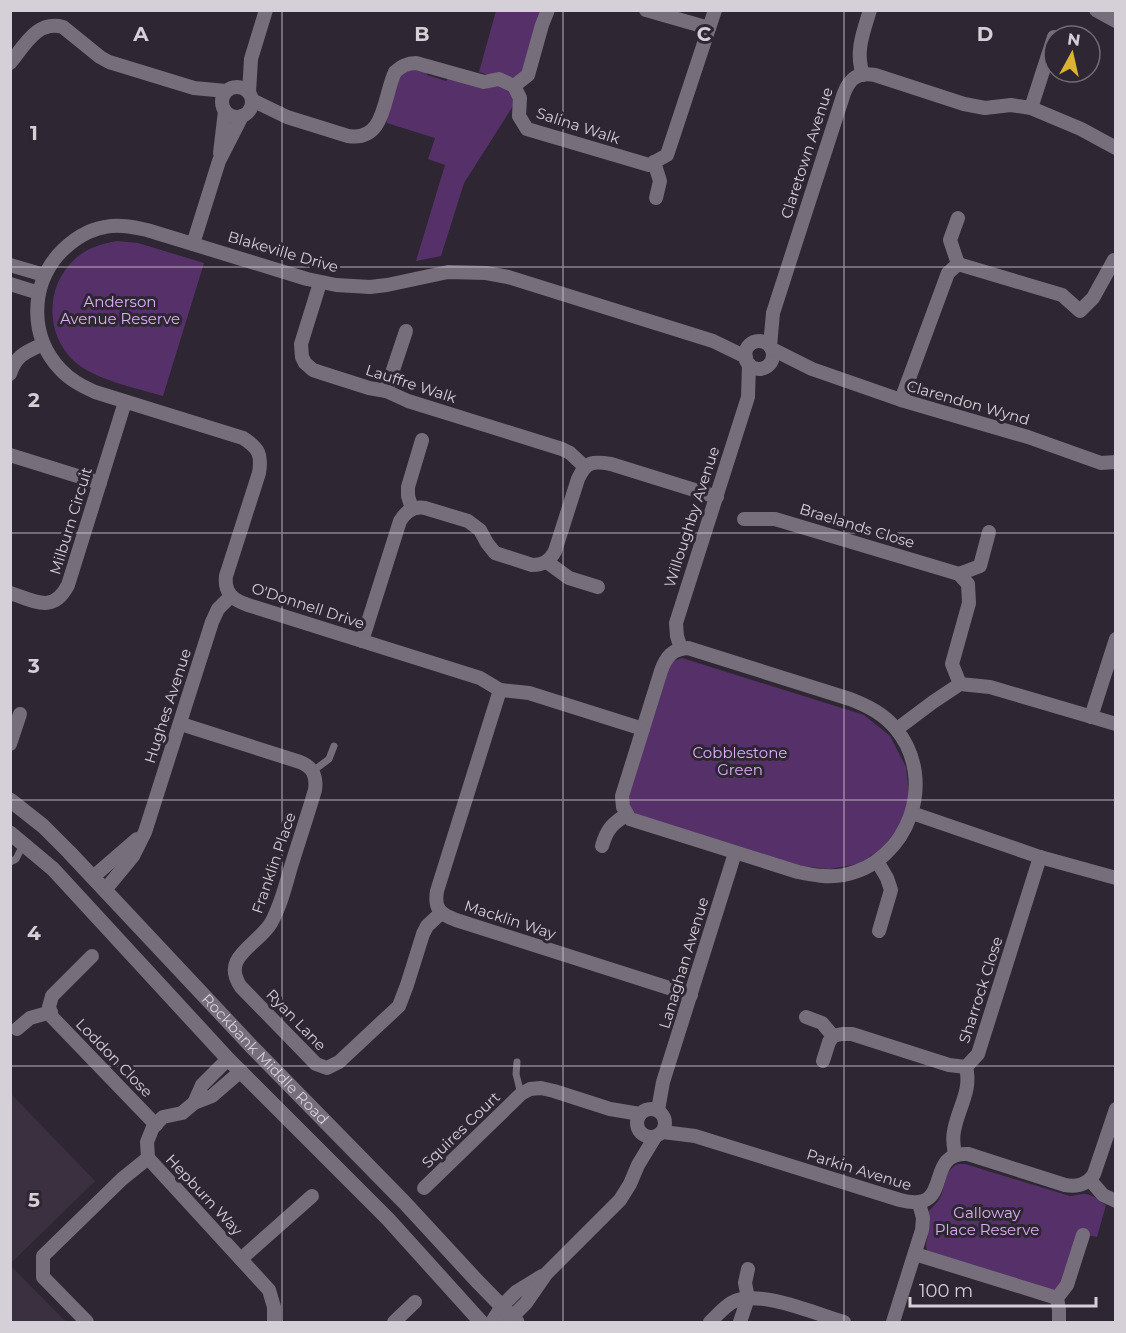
<svg xmlns="http://www.w3.org/2000/svg" width="1126" height="1333" font-family="Montserrat,sans-serif">
	<rect width="100%" height="100%" fill="#2e2733"/>
	<g fill="#3a3040">
		<path d="M11,1094l84,87 -84,82z"/>
		<path d="M10,1266h1l55,56h-55z"/>
	</g>
	<g fill="#563169">
		<path d="M496,11h46l-17,61c-15,11 -30,5 -46,0z"/>
		<path d="M411,68l15,2 1,5 19,6 3,-4 56,8 9,11 -1,10 -49,77 -23,73 -25,5 29,-96 -17,-6 7,-21 -48,-15 -1,-3 13,-42 3,-4z"/>
		<path d="M117,241l21,2 66,20 -41,133c-27,-8 -68,-16 -89,-35 -29,-27 -29,-75 1,-102 12,-11 26,-15 42,-18z"/>
		<path d="M682,658l182,57 26,21 16,31 3,27 -3,19 -8,15 -17,22 -23,14 -28,5 -28,-3 -166,-52c-6,-6 -8,-10 -7,-19l39,-124 5,-10z"/>
		<path d="M958,1164h7l105,32c8,-1 15,-4 22,0 5,2 8,6 14,9l-9,32 -19,-4 -14,49 -11,10 -120,-35 -6,-6 -1,-6 3,-15 -1,-18c3,-4 7,-7 10,-11 9,-13 4,-30 20,-37z"/>
	</g>
	<g fill="none" stroke-linecap="round" stroke-linejoin="round">
		<g stroke="#766e7b" stroke-width="7">
			<path d="M313,771l16,-12 5,-13"/>
			<path d="M10,862l6,-3 8,-16"/>
			<path d="M517,1062l-1,12 5,20"/>
		</g>
		<g stroke="#766e7b" stroke-width="14">
			<path d="M646,10l63,18"/>
			<path d="M1096,10l20,11"/>
			<path d="M10,63c15,-18 27,-43 53,-36l37,30 9,5 85,26 32,3"/>
			<path d="M863,75c-8,-23 0,-42 7,-65"/>
			<path d="M514,86l14,-11 14,-50 6,-15"/>
			<circle cx="237" cy="102" r="15"/>
			<path d="M249,92l2,-33 15,-49"/>
			<path d="M252,100l35,17 61,19c38,6 35,-39 47,-64 7,-6 12,-9 21,-9l68,19 15,-3 15,7 6,12 -1,18 8,13 122,36 18,-10 48,-145"/>
			<path d="M1031,108l23,-71"/>
			<path d="M220,153l5,-42"/>
			<path d="M654,162l6,19 -4,17"/>
			<path d="M958,218l-8,22 8,24"/>
			<path d="M193,244l26,-83 23,-45"/>
			<path d="M10,265l34,10"/>
			<path d="M320,283l-19,61 1,13 3,6 8,7 9,3 47,15 17,3 22,10 154,48 8,4 15,14"/>
			<path d="M10,284l29,9"/>
			<circle cx="759" cy="355" r="14"/>
			<path d="M770,346l3,-33 71,-220c6,-15 14,-21 31,-18l89,29 21,4 26,-3 20,3 50,21 35,19"/>
			<path d="M772,349l40,20 89,31 127,37 73,26 15,-1"/>
			<path d="M10,374c6,-19 16,-22 33,-30"/>
			<path d="M386,391l20,-60"/>
			<path d="M901,400l47,-127 10,-9 104,31 18,16 13,-13 21,-38"/>
			<path d="M10,455l90,28"/>
			<path d="M412,509l-4,-13v-9l14,-47"/>
			<path d="M744,519h31l184,55 9,10 1,19 -17,61 8,20"/>
			<path d="M547,562l22,16 29,9"/>
			<path d="M959,574l21,-8 9,-34"/>
			<path d="M10,593c25,8 43,21 58,-8l57,-183"/>
			<path d="M362,641l38,-120c6,-10 14,-15 25,-13l43,13 12,9 7,13 8,10 37,12c11,0 18,-4 23,-14l23,-72c8,-18 15,-18 33,-15l106,33"/>
			<path d="M688,648l162,51c18,7 34,15 46,30 42,51 13,133 -52,146 -16,3 -31,0 -46,-3l-168,-53 -7,-12 -1,-11 39,-125c5,-14 11,-22 27,-23z"/>
			<path d="M681,649l-4,-13 -1,-13 72,-226 1,-33"/>
			<path d="M500,690l-63,201c-3,18 3,23 19,29l235,75"/>
			<path d="M1091,717l25,-78"/>
			<path d="M181,724l119,38c13,5 17,14 15,28 -8,27 -17,54 -25,80 -5,18 -10,37 -19,53 -14,23 -51,34 -30,64l75,77 11,4 12,-6 60,-56 8,-21 16,-51 4,-8 14,-13"/>
			<path d="M643,729l-114,-36 -29,-3 -20,-12 -232,-73c-15,-5 -24,-12 -22,-29l33,-103c3,-18 0,-25 -16,-35l-148,-46c-13,-6 -25,-12 -35,-23 -30,-32 -30,-81 -2,-114 12,-13 29,-25 47,-28 14,-3 28,0 42,3l160,49 29,6 34,2 17,-2 61,-13 38,1 22,4 205,64 33,16"/>
			<path d="M897,729l36,-27 27,-18 30,3 126,37"/>
			<path d="M10,744l10,-30"/>
			<path d="M912,813l128,44 76,21"/>
			<path d="M602,846c5,-17 10,-22 24,-31"/>
			<path d="M877,861l10,17 4,12 -12,41"/>
			<path d="M93,877l44,-38"/>
			<path d="M105,890l28,-34 12,-24 67,-210 6,-13 13,-13"/>
			<path d="M92,956l-40,40 -3,11 3,10 104,108"/>
			<path d="M806,1017l16,6 11,13"/>
			<path d="M17,1029l13,-11 21,-6"/>
			<path d="M823,1061l6,-19 4,-6 9,-2h10l97,31 17,2 12,-13 62,-197"/>
			<path d="M241,1071l-29,25 -18,7 -12,10 -19,4 -10,10 -6,15 1,16 121,132 5,17v15"/>
			<path d="M194,1103l8,-18 26,-26"/>
			<circle cx="651" cy="1123" r="14"/>
			<path d="M658,1110l5,-28 72,-229"/>
			<path d="M663,1132l32,4 205,64c56,15 22,-49 68,-46l97,31c12,2 22,0 29,-11l22,-65"/>
			<path d="M955,1155c-1,-8 -3,-15 -1,-24 4,-23 18,-40 12,-64"/>
			<path d="M1090,1180l13,15 13,6"/>
			<path d="M424,1188l97,-94 9,-5 11,-1 13,3 56,18 30,5"/>
			<path d="M915,1254l142,44"/>
			<path d="M241,1259l71,-63"/>
			<path d="M87,1322l-44,-45v-21l79,-77 26,-21"/>
			<path d="M394,1322l21,-20"/>
			<path d="M492,1322l10,-16 14,-14 26,-16"/>
			<path d="M502,1322l10,-5 14,-14 20,-29 74,-74 10,-16 8,-19 17,-28"/>
			<path d="M710,1322c8,-7 15,-17 25,-21 27,-11 81,13 109,21"/>
			<path d="M740,1322l8,-24 -3,-15 3,-14"/>
			<path d="M893,1322l29,-92 1,-12 -4,-15"/>
			<path d="M1059,1322v-12l-2,-12 10,-13 16,-50"/>
		</g>
		<g stroke="#766e7b" stroke-width="15">
			<path id="s1" d="M10,800l33,26 26,26 184,196 151,154 73,79 40,41"/>
			<path d="M10,833l43,36 175,190 160,160 93,103"/>
		</g>
	</g>
	<path fill="none" stroke="#d5d0d7" stroke-width="1.5" stroke-opacity="0.55" d="M282,10v1312M563,10v1312M844,10v1312M10,267h1106M10,533h1106M10,800h1106M10,1066h1106"/>
	<g text-anchor="middle" stroke-width="6" stroke-linejoin="round" paint-order="stroke">
		<g font-size="15" fill="#d5d0d7" stroke="#2e2733">
			<text transform="translate(578 126) rotate(18)" y="5">Salina Walk</text>
			<text transform="translate(807 153) rotate(-72)" y="5">Claretown Avenue</text>
			<text transform="translate(283 252) rotate(16)" y="5">Blakeville Drive</text>
			<text transform="translate(411 384) rotate(18)" y="5">Lauffre Walk</text>
			<text transform="translate(968 403) rotate(16)" y="5">Clarendon Wynd</text>
			<text transform="translate(692 517) rotate(-72)" y="5">Willoughby Avenue</text>
			<text transform="translate(71 521) rotate(-73)" y="5">Milburn Circuit</text>
			<text transform="translate(857 526) rotate(17)" y="5">Braelands Close</text>
			<text transform="translate(308 606) rotate(18)" y="5">O'Donnell Drive</text>
			<text transform="translate(168 706) rotate(-72)" y="5">Hughes Avenue</text>
			<text transform="translate(274 863) rotate(-71)" y="5">Franklin Place</text>
			<text transform="translate(510 920) rotate(18)" y="5">Macklin Way</text>
			<text transform="translate(684 963) rotate(-73)" y="5">Lanaghan Avenue</text>
			<text transform="translate(981 990) rotate(-72)" y="5">Sharrock Close</text>
			<text transform="translate(296 1020) rotate(46)" y="5">Ryan Lane</text>
			<text transform="translate(114 1058) rotate(46)" y="5">Loddon Close</text>
			<text dy="5" stroke="none"><textPath href="#s1" startOffset="364">Rockbank Middle Road</textPath></text>
			<text transform="translate(461 1130) rotate(-44)" y="5">Squires Court</text>
			<text transform="translate(859 1170) rotate(17)" y="5">Parkin Avenue</text>
			<text transform="translate(204 1195) rotate(47)" y="5">Hepburn Way</text>
		</g>
		<g font-size="15" fill="#dcb0f4" stroke="#2e2733">
			<text x="120" y="307">Anderson<tspan x="120" dy="17">Avenue Reserve</tspan></text>
			<text x="740" y="758">Cobblestone<tspan x="740" dy="17">Green</tspan></text>
			<text x="987" y="1218">Galloway<tspan x="987" dy="17">Place Reserve</tspan></text>
		</g>
	</g>
	<g font-size="20" text-anchor="middle" font-weight="bold" fill="#d5d0d7" stroke="#2e2733" stroke-width="6" stroke-linejoin="round" paint-order="stroke">
		<text x="141" y="41">A</text>
		<text x="422" y="41">B</text>
		<text x="704" y="41">C</text>
		<text x="985" y="41">D</text>
		<text x="34" y="140">1</text>
		<text x="34" y="407">2</text>
		<text x="34" y="673">3</text>
		<text x="34" y="940">4</text>
		<text x="34" y="1207">5</text>
	</g>
	<rect width="1126" height="1333" fill="none" stroke="#d5d0d7" stroke-width="24"/>
	<g transform="translate(1072 54) rotate(8)"><circle r="28" fill="#2e2733" stroke="#716b75" stroke-width="1.5"/>
	<path d="M0-4.5L10 22L0 15L-10 22Z" fill="#dab333"/>
	<text y="-9" font-size="16" font-weight="bold" text-anchor="middle" fill="#d5d0d7">N</text>
	</g>
	<path d="M910 1297v9h186v-9" fill="none" stroke="#d5d0d7" stroke-width="3"/>
	<text x="919" y="1297" font-size="18" fill="#d5d0d7" stroke="#2e2733" stroke-width="4.5" paint-order="stroke">100 m</text>
</svg>
